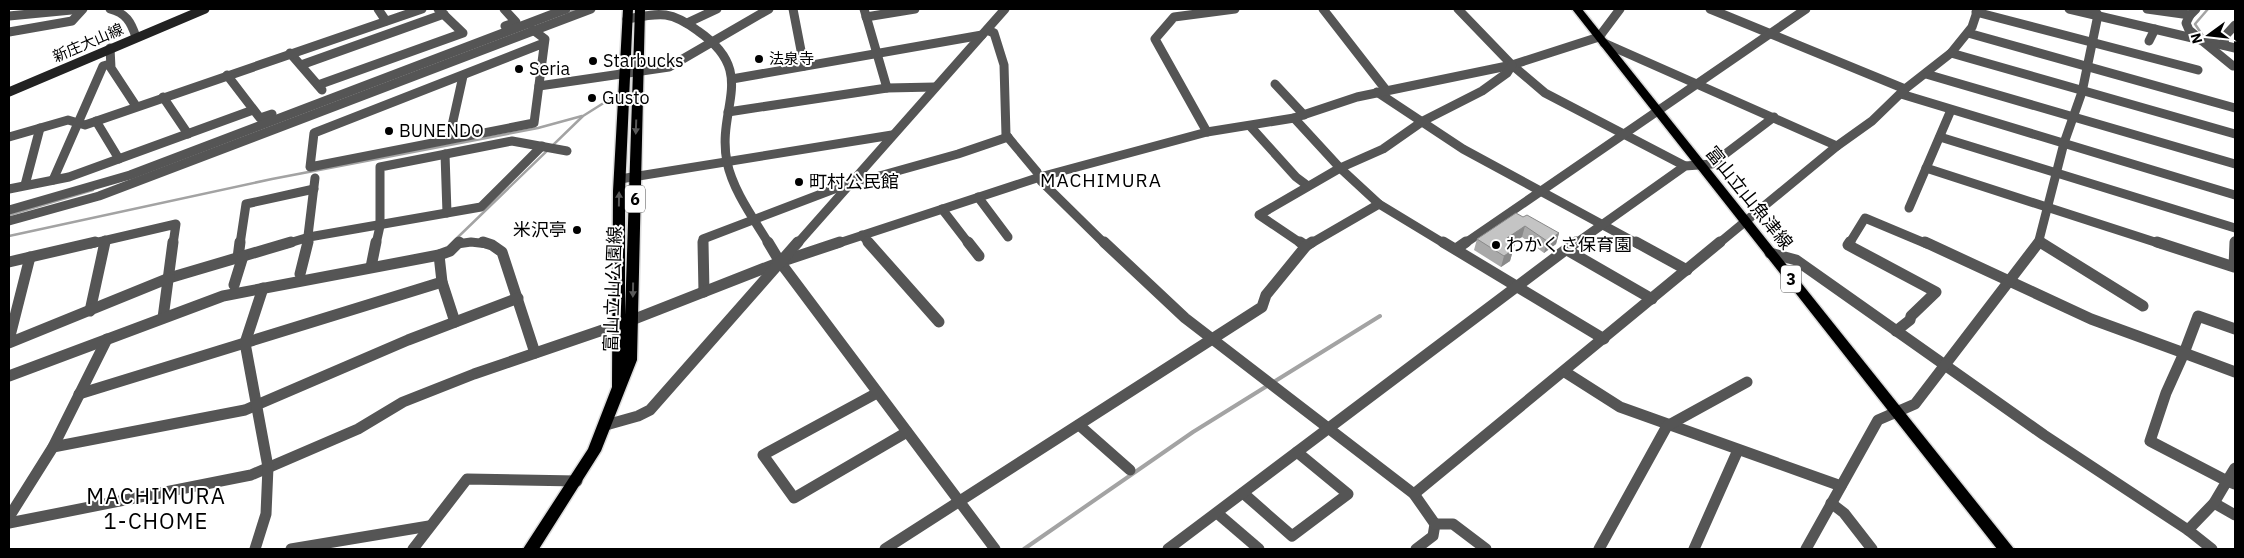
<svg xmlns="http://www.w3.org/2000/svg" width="2244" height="558" font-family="'IBM Plex Sans','Noto Sans JP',sans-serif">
	<rect width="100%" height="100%" fill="#fff"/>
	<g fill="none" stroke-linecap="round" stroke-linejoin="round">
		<g stroke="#a3a3a3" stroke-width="2.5">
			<path d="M567,13l11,-4"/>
			<path d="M2203,36l-8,-12 13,-15"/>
			<path d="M9,215l84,-25"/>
			<path d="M9,236l263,-57 266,-51 44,-12"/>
			<path d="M457,238l126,-122 27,-17"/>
		</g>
		<g stroke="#a3a3a3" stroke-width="4">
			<path d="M1272,383l108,-67"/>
			<path d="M1024,549l169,-117 74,-46"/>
		</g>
		<g stroke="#dbdbdb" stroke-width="3">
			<g id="primary">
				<path d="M623,9h10l-8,182v124l10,-306h10l-8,351 -36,91 -62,98h-16l65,-100 24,-62 1,-196z"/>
				<path d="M1572,9h10l432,540h-17z"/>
			</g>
		</g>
		<g stroke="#555" stroke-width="9">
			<path d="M110,9c16,4 21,13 26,28"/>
			<path d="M378,9l8,12"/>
			<path d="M504,9l12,13 -11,4"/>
			<path d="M793,9l11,57"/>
			<path d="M864,9l23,79"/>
			<path d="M1323,9l63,81"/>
			<path d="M1458,9l54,56 33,28 140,73"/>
			<path d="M1710,9l195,80"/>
			<path d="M2069,9l166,39"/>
			<path d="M2147,9l43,6 6,-6"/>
			<path d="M1976,12l222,58"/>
			<path d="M2190,15l-4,8 3,7 44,36"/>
			<path d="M9,16l73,-7"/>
			<path d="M866,17l49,-8"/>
			<path d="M627,19c33,-6 43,-9 71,12 61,42 18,76 29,131 6,29 27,57 42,82"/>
			<path d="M687,23l30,-14"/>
			<path d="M533,30l12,9 -11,84 -224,44 4,-34 230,-90"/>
			<path d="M987,30l7,3 10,32 2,70 31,37 4,9 64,63"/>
			<path d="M9,32l63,-11 11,-12"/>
			<path d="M1968,33l267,75"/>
			<path d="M2149,41l6,-12"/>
			<path d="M1604,43l233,103"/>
			<path d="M2224,45l1,-9 10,-11"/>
			<path d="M110,48l1,20 25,38"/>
			<path d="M290,53l32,37"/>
			<path d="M1951,53l284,81"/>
			<path d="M301,65l143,-51"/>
			<path d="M1926,74l309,90"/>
			<path d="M227,75l33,43 12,-4"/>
			<path d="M732,79l250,-44"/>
			<path d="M1275,84l29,31"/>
			<path d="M318,85l145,-52 -25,-24"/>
			<path d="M539,86l130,-19 100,-58"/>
			<path d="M1377,92l86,57 175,95"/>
			<path d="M1901,94l334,101"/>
			<path d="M163,97l25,37"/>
			<path d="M728,112l159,-24 48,-1"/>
			<path d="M1294,118l46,50 39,36 66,40"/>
			<path d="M96,121l23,38"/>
			<path d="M1250,126l46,51 12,9"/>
			<path d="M1207,132l-52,-93 19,-22 61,-8"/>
			<path d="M9,137l59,-17 17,5 337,-116"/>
			<path d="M1940,137l295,91"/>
			<path d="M449,139l14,-63"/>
			<path d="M445,154l2,59"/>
			<path d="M1926,168l235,76"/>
			<path d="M855,178l10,2 93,-26 50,-17"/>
			<path d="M53,180l50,-114 7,-2"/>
			<path d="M25,185l15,-57"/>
			<path d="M9,189l60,-12 184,-67"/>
			<path d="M978,197l30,40"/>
			<path d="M1909,208l42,-98"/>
			<path d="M942,209l27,35"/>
			<path d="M9,210l121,-35 436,-166"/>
			<path d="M9,221l90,-25 492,-187"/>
			<path d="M862,235l8,9"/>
			<path d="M2039,242l3,2"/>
			<path d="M90,244l86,-20 -3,20"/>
			<path d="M104,244l1,-4"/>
			<path d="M240,244l6,-40 68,-15"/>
			<path d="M286,244l23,-7 172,-30 61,-61"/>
			<path d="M307,244l8,-66"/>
			<path d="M376,244l4,-18v-59l132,-26 55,10"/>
			<path d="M457,244l14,-2 17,2"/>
			<path d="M703,244v-5l147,-56"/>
			<path d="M836,244l204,-67 167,-45 87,-14 63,-21 155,-32 87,-28 21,-28"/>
			<path d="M1302,244l-43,-29 81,-47 43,-19 40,-28 59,-30 25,-18 5,-8"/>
			<path d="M1310,244l69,-40"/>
			<path d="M1464,244l342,-235"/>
			<path d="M1575,244l110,-78 27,-2 62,-47"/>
			<path d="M1718,244l119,-98 35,-25 33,-32 46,-36 21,-26 6,-18"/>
			<path d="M1849,244l16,-26 62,26"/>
			<path d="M2038,244l26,-101 18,-51 16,-77 -4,-6"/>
			<path d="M2235,244v-3"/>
		</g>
		<g stroke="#555" stroke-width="11">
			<path d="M483,242l9,3 10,7 33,101"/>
			<path d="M703,242l1,50"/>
			<path d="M768,242l12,20"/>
			<path d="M868,242l71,80"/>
			<path d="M968,242l11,14"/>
			<path d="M1104,242l81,76 229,176 21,30 -2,12 -17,13"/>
			<path d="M1300,242l6,4"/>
			<path d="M1443,242l161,97"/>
			<path d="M1636,242l51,28"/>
			<path d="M1850,242l-2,3 88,47 -25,24 -1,4 -14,11"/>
			<path d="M1925,242l166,77 93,34 14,-37 37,13"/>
			<path d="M2040,242l103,64"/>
			<path d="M2157,242l77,25 1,-25"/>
			<path d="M1456,249l10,-7"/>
			<path d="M1567,250l85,49"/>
			<path d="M1770,253l26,7 248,175 144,95 24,19"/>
			<path d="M439,255l3,27 13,40"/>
			<path d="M238,258l2,-16"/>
			<path d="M9,262l86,-20"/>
			<path d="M371,267l5,-25"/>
			<path d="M300,274l8,-32"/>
			<path d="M169,278l122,-36"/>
			<path d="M234,285l9,-29"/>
			<path d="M90,311l15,-69"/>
			<path d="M163,318l10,-76"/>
			<path d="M9,340l21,-83"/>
			<path d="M1565,372l55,35 221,79"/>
			<path d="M9,376l214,-80 216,-41 11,-4 9,-9"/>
			<path d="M877,393l-114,62 31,43 113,-66"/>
			<path d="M79,394l363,-112"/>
			<path d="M1079,425l51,45"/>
			<path d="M53,447l192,-37 163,-70 110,-42"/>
			<path d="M2235,468l-8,13 8,3"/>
			<path d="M1243,493l49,43 56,-42 -51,-42"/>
			<path d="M1414,494l306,-252"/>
			<path d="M1831,503l13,10 28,36"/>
			<path d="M2214,503l21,12"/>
			<path d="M1217,513l42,36"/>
			<path d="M9,517l44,-70 54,-108"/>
			<path d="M9,523l242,-48 107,-46 45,-27 71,-28 158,-54 148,-58 60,-20"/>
			<path d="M1435,524h18l33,25"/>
			<path d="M2188,530l26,-27 13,-22 -77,-40 16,-48 18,-40 51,19"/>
			<path d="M255,549l11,-35 2,-47 -23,-124 18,-55"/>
			<path d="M291,549l138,-23"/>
			<path d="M413,549l54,-70 110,2"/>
			<path d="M885,549l377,-242 4,-12 40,-49 6,-4"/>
			<path d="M1168,549l408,-307"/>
			<path d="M1599,549l68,-123 80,-44"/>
			<path d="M1694,549l44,-99"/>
			<path d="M1806,549l72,-129 37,-16 124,-162"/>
		</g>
		<g stroke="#555" stroke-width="9">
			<path d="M620,179l272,-44"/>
			<path d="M797,244l208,-235"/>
		</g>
		<g stroke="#555" stroke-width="11">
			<path d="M780,262l215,287"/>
			<path d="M9,343l160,-65"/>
			<path d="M606,425l32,-9 12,-6 148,-168"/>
		</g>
		<path stroke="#222" stroke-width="9" d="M9,92l196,-83"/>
		<use href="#primary" fill="#000" fill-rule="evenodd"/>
	</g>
	<path fill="#a9a9a9" d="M1523,217l36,16 -3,11 -12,9 -22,-16 -8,5 1,1 -5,18 -9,6 -27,-17 3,-11z"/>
	<g fill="#898989">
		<path d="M1525,226l-3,11 -18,12 3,-11z"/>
		<path d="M1559,233l-3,11 -12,9 3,-12z"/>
		<path d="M1515,243l-5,18 -9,6 3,-11 5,-9z"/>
	</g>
	<path fill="#c4c4c4" stroke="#898989" d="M1516,213l7,4 4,-2 32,18 -12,8 -22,-15 -18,12 8,5 -6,4 4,3 -9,6 -27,-17z"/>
	<defs><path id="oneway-solid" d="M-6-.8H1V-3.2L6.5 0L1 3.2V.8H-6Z" transform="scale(1.25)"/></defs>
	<g fill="#595959">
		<use href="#oneway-solid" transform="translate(636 127) rotate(92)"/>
		<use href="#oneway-solid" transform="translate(619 199) rotate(-89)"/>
		<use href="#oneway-solid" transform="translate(633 290) rotate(91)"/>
	</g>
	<g fill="#000" stroke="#fff" stroke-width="2">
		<circle cx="759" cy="59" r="5"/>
		<circle cx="593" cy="61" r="5"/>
		<circle cx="519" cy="69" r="5"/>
		<circle cx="592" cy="98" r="5"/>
		<circle cx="389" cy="131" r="5"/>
		<circle cx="799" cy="182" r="5"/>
		<circle cx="577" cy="230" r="5"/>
		<circle cx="1496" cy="245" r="5"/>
	</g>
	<g text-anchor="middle" stroke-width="4" stroke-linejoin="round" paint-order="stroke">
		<g font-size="15" fill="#000" stroke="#fff">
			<text transform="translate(88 43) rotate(-23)" y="5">新庄大山線</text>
		</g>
		<g font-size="15" fill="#000" stroke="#fff" text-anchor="start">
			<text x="769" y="64">法泉寺</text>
		</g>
		<g fill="#fff" stroke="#4c4c4c" stroke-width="1">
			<rect x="625" y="185.5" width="20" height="27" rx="4"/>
			<rect x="1781" y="265.5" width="20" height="27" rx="4"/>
		</g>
		<g font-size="16" font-weight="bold" fill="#000">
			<text x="635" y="205">6</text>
			<text x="1791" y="285">3</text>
		</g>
		<g font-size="18" fill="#000" stroke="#fff" text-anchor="start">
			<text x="603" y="67">Starbucks</text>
			<text x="529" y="75">Seria</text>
			<text x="602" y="104">Gusto</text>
			<text x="399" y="137">BUNENDO</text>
			<text x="809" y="188">町村公民館</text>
			<text x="567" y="236" text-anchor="end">米沢亭</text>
			<text x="1506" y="251">わかくさ保育園</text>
		</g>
		<g font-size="18" fill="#000" stroke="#fff">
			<text transform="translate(1749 198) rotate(51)" y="6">富山立山魚津線</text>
			<text transform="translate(613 289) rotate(-88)" y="6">富山立山公園線</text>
		</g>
		<g font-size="19" letter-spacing="1" fill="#000" stroke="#fff">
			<text x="1101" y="187">MACHIMURA</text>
		</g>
		<g font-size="22" letter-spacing="1" fill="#000" stroke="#fff">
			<text x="156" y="504">MACHIMURA<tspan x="156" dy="25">1-CHOME</tspan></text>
		</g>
	</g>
	<rect width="2244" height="558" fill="none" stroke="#000000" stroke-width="20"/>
	<g transform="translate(2209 35) rotate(255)" stroke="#ffffff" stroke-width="4" paint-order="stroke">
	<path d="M0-4L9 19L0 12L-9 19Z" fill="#000000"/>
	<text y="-8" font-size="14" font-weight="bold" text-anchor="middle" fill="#000000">N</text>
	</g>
</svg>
